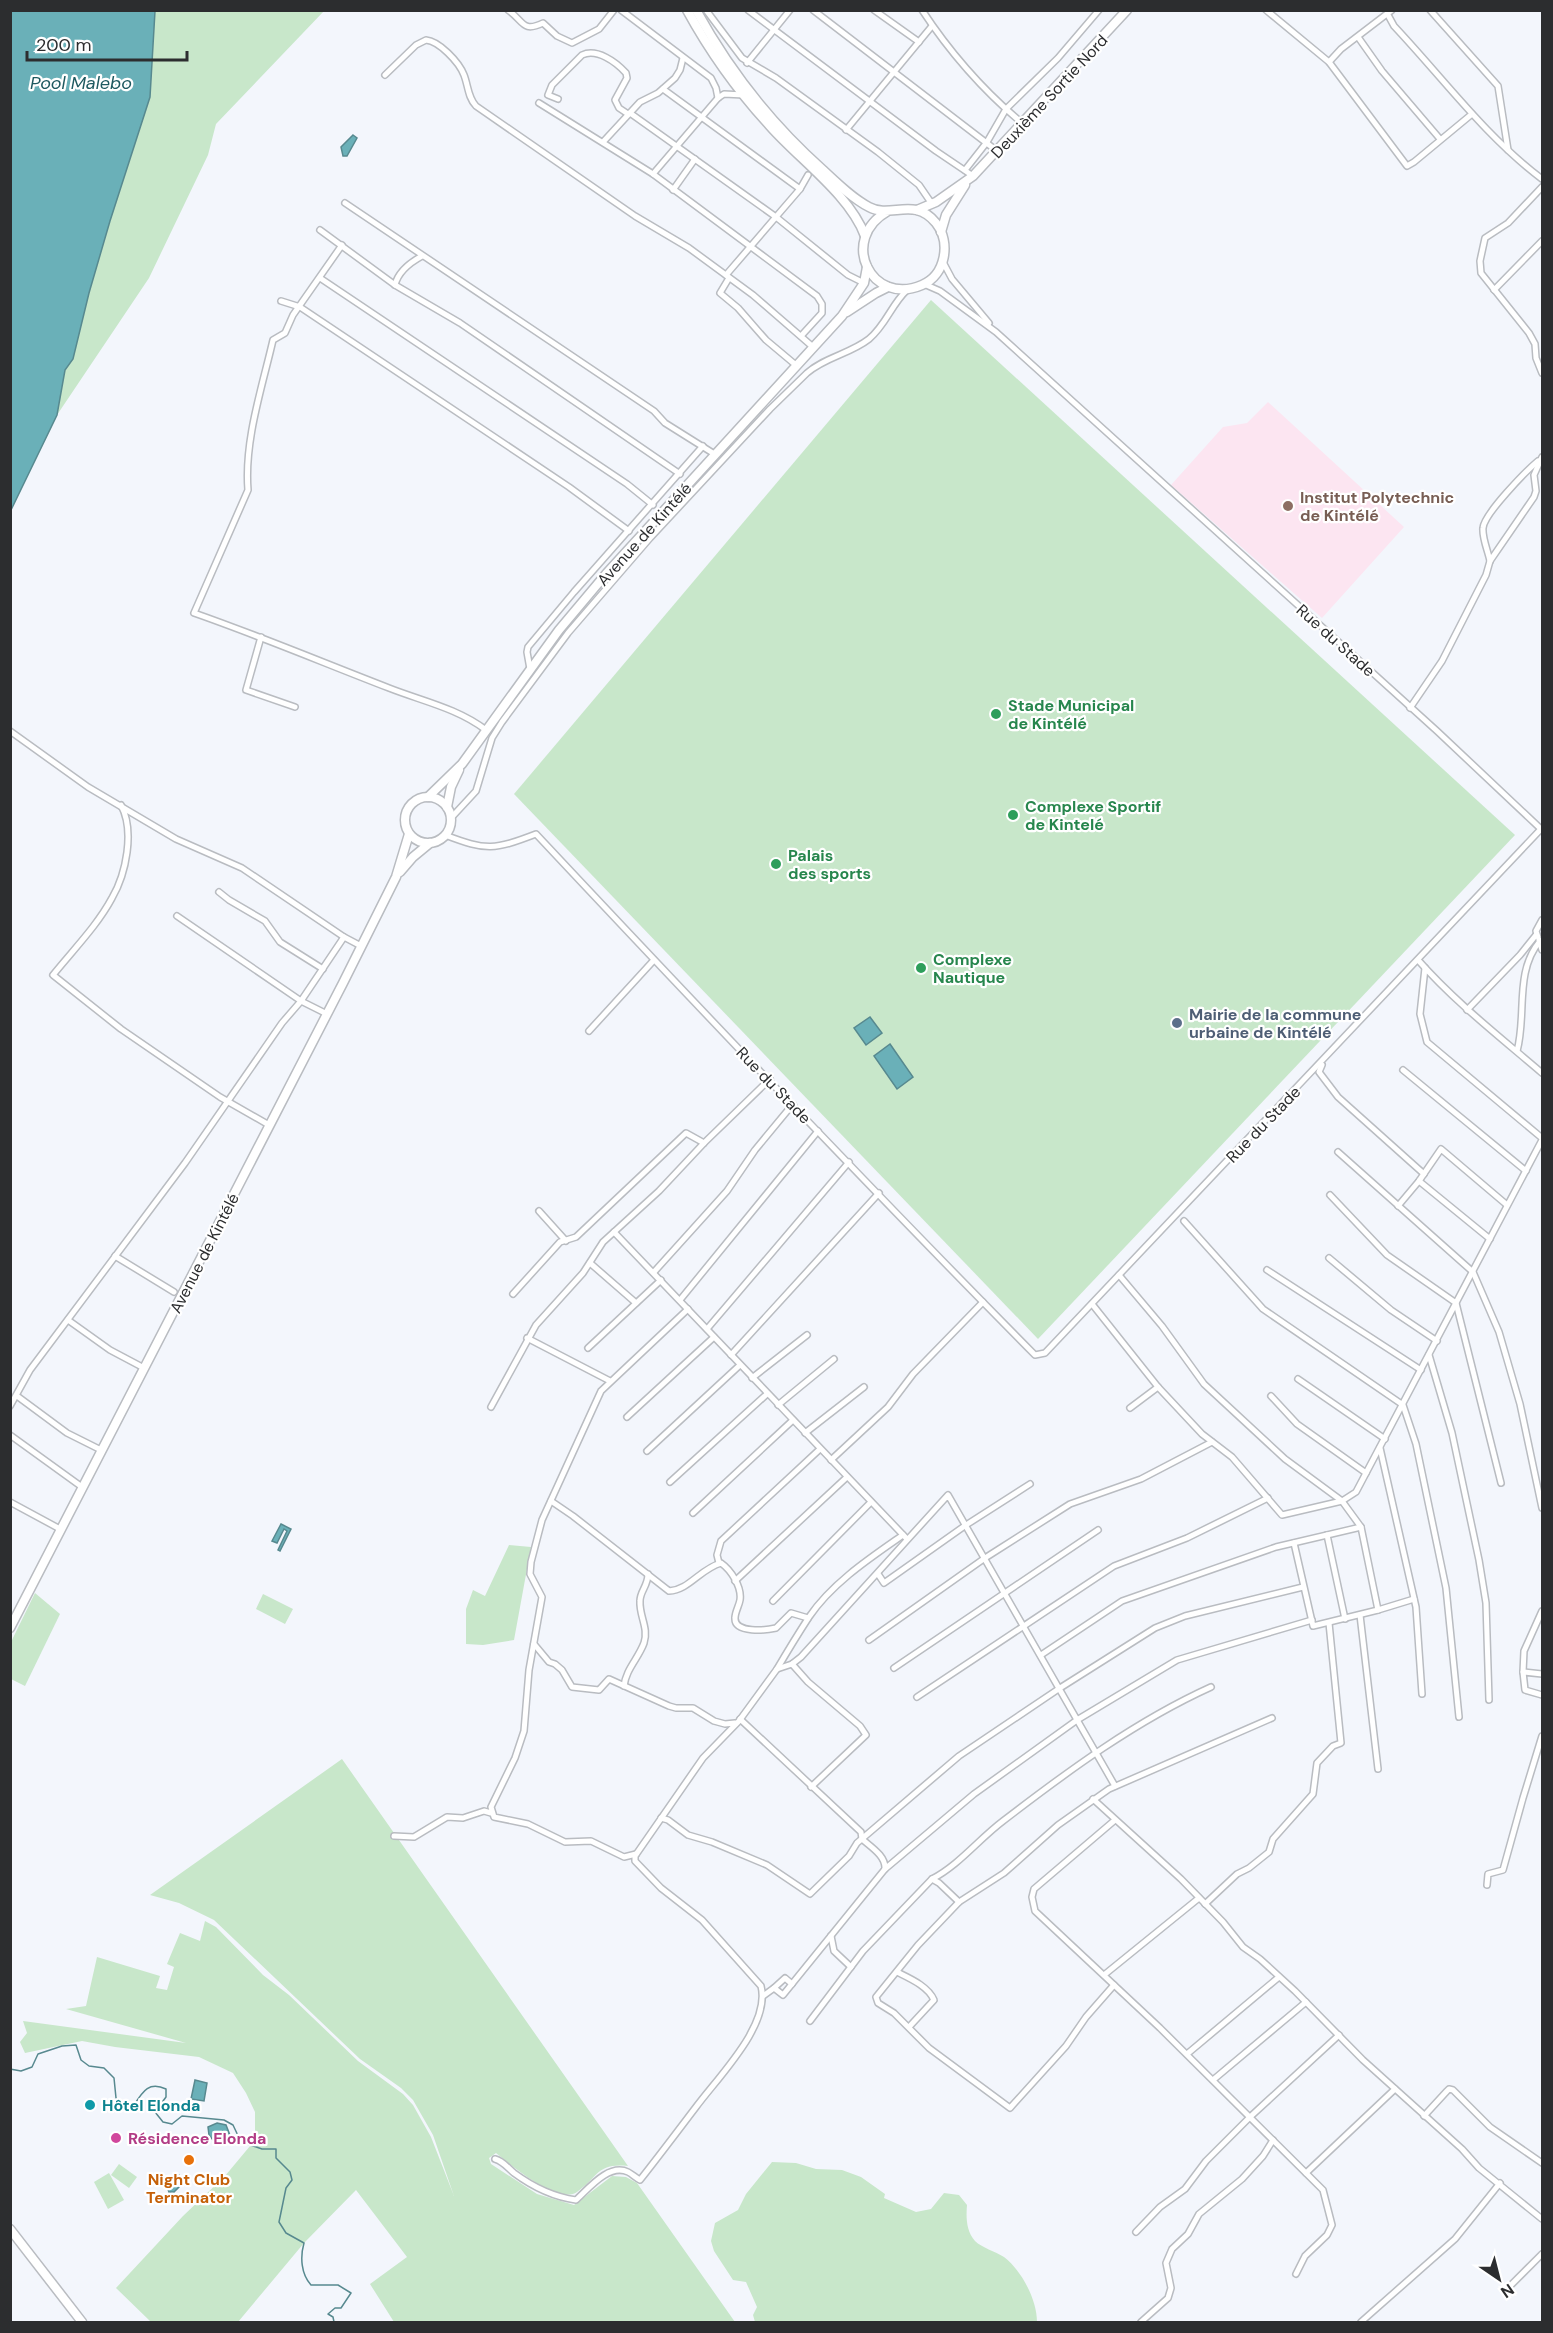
<svg xmlns="http://www.w3.org/2000/svg" width="1553" height="2333" font-family="'DM Sans',sans-serif">
	<rect width="100%" height="100%" fill="#f3f6fc"/>
	<path fill="#fce5f1" d="M1268,402l136,125 -82,91 -151,-133 52,-58 24,-4z"/>
	<g fill="#c8e7ca">
		<path d="M155,11h169l-108,113 -8,31 -59,123 -92,137 8,-46 8,-11 16,-65 21,-72 40,-124z"/>
		<path d="M931,300l584,535 -477,504 -524,-545z"/>
		<path d="M509,1545l22,2 -17,93 -31,5 -17,-1v-35l7,-19 12,6z"/>
		<path d="M35,1593l25,21 -35,72 -14,-7v-37z"/>
		<path d="M263,1594l30,15 -8,15 -29,-15z"/>
		<path d="M342,1759l286,407c-32,-3 -29,11 -51,26 -19,13 -66,-27 -81,-39l-7,5 2,6 46,30 37,11 38,-29 14,1 11,6 98,139h-341l-24,-38 37,-27 -51,-67 -52,53 -66,79h-87l-35,-34 67,-72 42,-40 30,-36v-28l-9,-19 -13,-20 -34,-16 -84,-10 -33,-6 -57,12 -5,-11 7,-9 -4,-12 163,22 -120,-34 20,-3 11,-49 63,19 -4,12 11,2 7,-23 -7,-3 13,-31 20,8 5,-20 11,6 47,48 26,20 69,66 45,33 10,11 18,32 23,59 -21,-61 -20,-35 -12,-12 -41,-29 -146,-139 -35,-17 -29,-8z"/>
		<path d="M772,2162l24,1 20,6 26,1 19,7 24,17 -1,4 32,14 15,-3 13,-16 15,2 8,10c-1,12 -1,26 8,36 7,7 20,10 29,16 18,14 33,43 33,65h-282l-2,-7 4,-8 -11,-25 -13,-2 -19,-29 -3,-10 4,-18 23,-13 8,-16z"/>
		<path d="M119,2164l18,13 -8,11 -18,-13z"/>
		<path d="M109,2173l15,27 -16,9 -14,-27z"/>
	</g>
	<g fill="#6ab0b8" stroke="#57898f" stroke-width="1.5">
		<path d="M11,10l144,1 -5,86 -40,124 -21,72 -16,66 -8,11 -8,45 -46,95z"/>
		<path d="M353,135l4,3 -10,18h-4l-2,-9z"/>
		<path d="M870,1017l12,16 -16,12 -12,-17z"/>
		<path d="M890,1044l23,33 -16,12 -23,-33z"/>
		<path d="M281,1524l10,5 -11,22 -2,-1 9,-19 -3,-2 -7,14 -5,-2z"/>
		<path d="M195,2080l12,3 -3,18 -13,-2z"/>
		<path d="M217,2123l9,2 7,18 -20,-3 -4,-5 -1,-8z"/>
		<path d="M179,2175l3,6 -1,4 -7,7h-5l-2,-5 6,-11z"/>
	</g>
	<g fill="none" stroke-linecap="round" stroke-linejoin="round">
		<path stroke="#57898f" stroke-width="1.5" d="M10,2069l11,2 11,-4 6,-13 24,-8 14,-1 5,15 8,6 15,2 10,10 2,20 9,6 9,1c9,-14 15,-24 32,-16v8l-11,15 8,10 9,2 10,-8 42,4 9,5 8,17 21,7h14v9l14,14 2,8 -6,8 -7,34 7,11 18,10c-4,14 -3,31 7,42h27l13,8 -10,15h-6l-7,6 5,3 1,5"/>
		<g stroke="#b9bcc1" stroke-width="8">
			<g id="minor">
				<path d="M508,10c16,11 14,23 35,13l14,13 15,7 27,-14 15,-19"/>
				<path d="M621,10l90,68 5,10 2,10"/>
				<path d="M706,10l36,48 34,20 102,74 41,33 13,19"/>
				<path d="M748,10l188,141 37,25"/>
				<path d="M813,10l184,141"/>
				<path d="M874,10l45,32"/>
				<path d="M922,10c27,41 63,82 100,113"/>
				<path d="M1266,10l63,52 78,104 7,-4 58,-48"/>
				<path d="M1430,10l68,76 10,64"/>
				<path d="M1388,15l6,11c49,52 91,110 148,153"/>
				<path d="M1358,37l24,34 58,68"/>
				<path d="M1329,62l12,-13 51,-39"/>
				<path d="M747,63l43,-53"/>
				<path d="M385,75l31,-30 10,-5c13,1 33,22 38,35 4,10 4,23 12,31l159,110 54,32 64,47 60,52"/>
				<path d="M663,89l137,100"/>
				<path d="M558,99l-10,-4 4,-10 30,-30c15,-7 34,7 44,18l1,5 -12,22 4,8 9,6"/>
				<path d="M539,103l114,71 164,122 5,8v9l-21,23"/>
				<path d="M630,113l146,104 72,58 16,8"/>
				<path d="M846,130l86,-104"/>
				<path d="M603,142l37,-40 18,-9 17,-15 5,-8 3,-12"/>
				<path d="M965,170l22,-28 19,-33 52,-51 41,-48"/>
				<path d="M653,174l65,-76 6,-4 20,1"/>
				<path d="M1542,187l-34,36 -23,15 -5,23 1,12 48,60 6,11 1,14 6,15"/>
				<path d="M673,190l22,-31"/>
				<path d="M345,203l309,208 11,12 51,32"/>
				<path d="M320,230l75,55 65,38 220,151"/>
				<path d="M342,245l-49,70 -8,18 -12,7c-11,48 -29,101 -25,150l-54,123c66,23 130,50 195,75 33,13 68,20 97,42"/>
				<path d="M943,262l9,17 37,44"/>
				<path d="M726,275l74,-86 8,-14"/>
				<path d="M320,278l307,206 26,21"/>
				<path d="M729,278l-9,15 18,15 28,32 31,26"/>
				<path d="M924,284l16,7 56,41 441,399 105,99"/>
				<path d="M395,285c3,-13 16,-23 27,-29"/>
				<path d="M1494,290l48,-49"/>
				<path d="M281,301l19,6 269,180 60,44"/>
				<path d="M1490,561c-2,-10 -8,-23 -7,-33 1,-14 43,-57 55,-67"/>
				<path d="M261,637l-15,53 49,17"/>
				<path d="M530,669l-3,-17 1,-5 46,-55 129,-146"/>
				<path d="M1410,708l32,-47 44,-86 4,-14 44,-64 2,-6 -2,-16 8,-18"/>
				<path d="M10,731l78,56 88,52 66,29 102,69 17,9"/>
				<path d="M121,805c14,26 5,69 -9,93 -15,28 -39,52 -59,77l68,54 99,68 49,28"/>
				<path d="M451,818l25,-27 16,-53 10,-16 66,-89 82,-95 120,-129 37,-36c18,-16 43,-19 62,-34 17,-14 22,-34 38,-49"/>
				<path d="M445,835c42,16 49,15 91,-1 164,175 330,350 499,521l10,-2 496,-524"/>
				<path d="M219,892l10,8 36,21 15,21 43,27"/>
				<path d="M177,916l124,85 43,-64"/>
				<path d="M1538,937l-2,-6 6,-11"/>
				<path d="M1539,940l3,10"/>
				<path d="M1418,960c37,42 82,77 124,113"/>
				<path d="M1425,968l-5,46 7,28 115,96"/>
				<path d="M1467,1010l53,-55 16,-20"/>
				<path d="M589,1031l65,-71"/>
				<path d="M1517,1051c10,-36 -3,-79 23,-110"/>
				<path d="M1322,1065l-3,7 19,25 86,77"/>
				<path d="M1403,1070l123,101"/>
				<path d="M1338,1152l135,120 26,60 21,72 22,104"/>
				<path d="M1419,1181l71,58"/>
				<path d="M1330,1195l57,60 69,48 45,180"/>
				<path d="M1398,1206l21,-25 22,-32 66,56"/>
				<path d="M539,1211l27,30"/>
				<path d="M1184,1221l79,88 140,96 13,39 30,144 13,129"/>
				<path d="M614,1232l293,307"/>
				<path d="M115,1256l59,36"/>
				<path d="M1329,1258l62,52 46,31"/>
				<path d="M590,1263l46,40"/>
				<path d="M1267,1270l154,100"/>
				<path d="M654,1272l73,-81 28,-41 38,-46"/>
				<path d="M1119,1275l43,51 42,58 81,75 57,42 19,26 17,83 -65,16 -19,-83"/>
				<path d="M513,1294l47,-52 16,-5 110,-104 18,10"/>
				<path d="M680,1300l138,-169"/>
				<path d="M1092,1304l66,83 44,47 30,23 50,58 60,-14 14,-9 186,-352"/>
				<path d="M68,1320l42,30 34,18"/>
				<path d="M707,1329l142,-167"/>
				<path d="M527,1338l83,43"/>
				<path d="M588,1348l73,-68"/>
				<path d="M731,1355l148,-162"/>
				<path d="M1429,1355l23,78 27,127 7,43 3,97"/>
				<path d="M752,1378l55,-43"/>
				<path d="M1298,1379l87,60"/>
				<path d="M17,1396l50,37 34,17"/>
				<path d="M1271,1396l26,28 69,49"/>
				<path d="M778,1405l56,-46"/>
				<path d="M10,1406l20,-36 155,-207 97,-140 19,-22 26,13"/>
				<path d="M491,1407l45,-82 47,-52 20,-31 56,-51 45,-48 66,-64"/>
				<path d="M1130,1408l28,-21"/>
				<path d="M627,1417l87,-80"/>
				<path d="M805,1433l59,-46"/>
				<path d="M10,1435l72,52"/>
				<path d="M1380,1448l36,159 6,87"/>
				<path d="M647,1451l93,-86"/>
				<path d="M831,1460l57,-53 25,-33 70,-72"/>
				<path d="M670,1482l97,-88"/>
				<path d="M551,1501l22,15 96,75c20,-1 31,-22 52,-28 10,7 21,24 19,37 -1,6 -5,12 -5,18 -1,16 32,12 41,10l15,-15 17,5"/>
				<path d="M10,1502l50,27"/>
				<path d="M693,1513l100,-93"/>
				<path d="M1327,1535l18,84"/>
				<path d="M719,1563l-2,-8 4,-14 99,-92"/>
				<path d="M878,1574l6,9 82,-58 64,-41"/>
				<path d="M735,1581l112,-104"/>
				<path d="M773,1601l98,-99"/>
				<path d="M1378,1610l36,-11"/>
				<path d="M1360,1615l18,154"/>
				<path d="M869,1640l116,-82 85,-54 71,-25 71,-37"/>
				<path d="M534,1644l15,18 6,2 7,6 10,17 27,3 10,-11 60,27 7,2h17l21,13 11,3 10,-1"/>
				<path d="M1041,1655l81,-54 154,-54 85,-20"/>
				<path d="M792,1664l16,18 52,44 6,9 -55,52"/>
				<path d="M894,1668l204,-138"/>
				<path d="M777,1669c10,-17 21,-35 32,-52 23,-34 61,-59 94,-82"/>
				<path d="M1523,1672l1,-21 18,-40"/>
				<path d="M1542,1674l-19,-2 2,18 17,5"/>
				<path d="M624,1686c2,-17 14,-27 20,-43 5,-15 -5,-27 -4,-42 0,-10 8,-15 8,-27"/>
				<path d="M917,1697l197,-131 73,-28 81,-40"/>
				<path d="M740,1719l121,113 1,7c9,8 24,17 23,30"/>
				<path d="M1093,1799l88,80 42,43 20,25 17,12 35,32 68,69 99,89 17,19 63,51"/>
				<path d="M661,1818l7,2 20,15 24,7 55,23 43,29 39,-38 8,-13 102,-87 101,-68 95,-60 30,-12 118,-29"/>
				<path d="M1115,1820l-81,69 -2,8 3,14 125,117 163,162 9,35 -5,10 -22,21 -9,18"/>
				<path d="M394,1836l20,1 33,-20 16,1 21,-7 7,2"/>
				<path d="M636,1854l-12,3 -33,-16 -26,1 -37,-18 -34,-7 -3,-10 24,-49 9,-27 5,-61 13,-73 -12,-23 1,-12 11,-42 59,-129 87,-82"/>
				<path d="M932,1879l7,4 20,19"/>
				<path d="M1487,1885l1,-11 15,-4 20,-72 19,-62"/>
				<path d="M1205,1904l32,-30 12,-6 20,-16 4,-13 40,-45 4,-31 16,-17 8,-3 -12,-120"/>
				<path d="M831,1936l3,15 17,16"/>
				<path d="M897,1972c12,6 31,14 37,28l-25,27"/>
				<path d="M1104,1975l95,-77"/>
				<path d="M1114,1985l-28,32 -20,29 -56,62 -81,-60 -35,-35 -16,-10 -2,-6 42,-52 41,-43 45,-29 54,-48 51,-36 163,-71"/>
				<path d="M774,1988l11,-10 7,6"/>
				<path d="M763,1996l11,-8 9,7 102,-126 89,-75 103,-74 100,-60 135,-40"/>
				<path d="M810,2021l53,-70 69,-72c27,-14 47,-40 71,-58 65,-50 133,-100 208,-134"/>
				<path d="M1187,2054l92,-77"/>
				<path d="M1213,2080l93,-78"/>
				<path d="M1424,2116l23,-25 2,-2 4,1 37,37 52,36"/>
				<path d="M495,2159c8,2 13,9 19,14 19,14 40,24 62,27 13,-12 33,-37 52,-28 4,2 8,6 12,8 19,-24 37,-48 56,-73 22,-30 75,-82 65,-121l-59,-66 -41,-32 -26,-27v-5l68,-98 36,-37 38,-52 15,-5 9,-7 147,-162 167,291"/>
				<path d="M1306,2173l89,-84"/>
				<path d="M1136,2232l24,-25 25,-18 21,-28 44,-44 89,-82"/>
				<path d="M1509,2287l33,-33"/>
				<path d="M1141,2322l27,-24 3,-10 -5,-25 6,-14 16,-15 11,-20 43,-35 21,-23 10,-16"/>
				<path d="M1361,2322l94,-83 45,-56"/>
			</g>
		</g>
		<g stroke="#b9bcc1" stroke-width="11">
			<g id="primary">
				<path d="M917,210l19,-8 37,-26 154,-166"/>
				<path d="M941,232l5,-17 19,-30"/>
				<path d="M847,312l29,-19 12,-6"/>
				<circle cx="428" cy="820" r="23"/>
				<path d="M428,797l34,-33 97,-134 47,-56 236,-258 22,-33 3,-16"/>
				<path d="M447,807l4,-20 8,-17"/>
				<path d="M400,872l13,-15 17,-14"/>
				<path d="M10,1628l333,-645 53,-106 13,-43"/>
				<path d="M10,2229l72,93"/>
			</g>
		</g>
		<g stroke="#b9bcc1" stroke-width="11">
			<g id="trunk">
				<path d="M687,10c23,42 51,81 83,116 29,33 80,69 95,110"/>
				<path d="M696,10c33,60 75,114 127,160 14,13 29,28 46,37 22,12 45,-11 67,16 15,19 10,52 -14,62 -51,22 -84,-46 -34,-74"/>
			</g>
		</g>
		<use href="#minor" stroke="#fff" stroke-width="5"/>
		<use href="#primary" stroke="#fff" stroke-width="8"/>
		<use href="#trunk" stroke="#fff" stroke-width="8"/>
	</g>
	<circle fill="#8d6e63" stroke="#fff" stroke-width="2" cx="1288" cy="506" r="6"/>
	<g fill="#2e9e5b" stroke="#fff" stroke-width="2">
		<circle cx="996" cy="714" r="6"/>
		<circle cx="1013" cy="815" r="6"/>
		<circle cx="776" cy="864" r="6"/>
		<circle cx="921" cy="968" r="6"/>
	</g>
	<circle fill="#5c6f8a" stroke="#fff" stroke-width="2" cx="1177" cy="1023" r="6"/>
	<circle fill="#0f9aa8" stroke="#fff" stroke-width="2" cx="90" cy="2105" r="6"/>
	<circle fill="#d1479c" stroke="#fff" stroke-width="2" cx="116" cy="2138" r="6"/>
	<circle fill="#e8710a" stroke="#fff" stroke-width="2" cx="189" cy="2160" r="6"/>
	<g text-anchor="middle" stroke-width="4.5" stroke-linejoin="round" paint-order="stroke">
		<g font-size="16" fill="#2c2d2f" stroke="#fff">
			<text transform="translate(1049 96) rotate(-47)" y="6">Deuxième Sortie Nord</text>
			<text transform="translate(644 534) rotate(-48)" y="6">Avenue de Kintélé</text>
			<text transform="translate(1336 640) rotate(42)" y="6">Rue du Stade</text>
			<text transform="translate(774 1085) rotate(46)" y="6">Rue du Stade</text>
			<text transform="translate(1263 1124) rotate(-46)" y="6">Rue du Stade</text>
			<text transform="translate(204 1253) rotate(-63)" y="6">Avenue de Kintélé</text>
		</g>
		<g font-size="16" font-weight="bold" fill="#785e54" stroke="#fff" text-anchor="start">
			<text x="1300" y="503">Institut Polytechnic<tspan x="1300" dy="18">de Kintélé</tspan></text>
		</g>
		<g font-size="16" font-weight="bold" fill="#27864d" stroke="#fff" text-anchor="start">
			<text x="1008" y="711">Stade Municipal<tspan x="1008" dy="18">de Kintélé</tspan></text>
			<text x="1025" y="812">Complexe Sportif<tspan x="1025" dy="18">de Kintelé</tspan></text>
			<text x="788" y="861">Palais<tspan x="788" dy="18">des sports</tspan></text>
			<text x="933" y="965">Complexe<tspan x="933" dy="18">Nautique</tspan></text>
		</g>
		<g font-size="16" font-weight="bold" fill="#4e5e75" stroke="#fff" text-anchor="start">
			<text x="1189" y="1020">Mairie de la commune<tspan x="1189" dy="18">urbaine de Kintélé</tspan></text>
		</g>
		<g font-size="16" font-weight="bold" fill="#0d838f" stroke="#fff" text-anchor="start">
			<text x="102" y="2111">Hôtel Elonda</text>
		</g>
		<g font-size="16" font-weight="bold" fill="#b23c85" stroke="#fff" text-anchor="start">
			<text x="128" y="2144">Résidence Elonda</text>
		</g>
		<g font-size="16" font-weight="bold" fill="#c56008" stroke="#fff">
			<text x="189" y="2185">Night Club<tspan x="189" dy="18">Terminator</tspan></text>
		</g>
		<g font-size="18" font-style="italic" fill="#1e5960" stroke="#fff">
			<text x="81" y="89">Pool Malebo</text>
		</g>
	</g>
	<rect width="1553" height="2333" fill="none" stroke="#2c2d2f" stroke-width="24"/>
	<g transform="translate(1499 2279) rotate(145)" stroke="#ffffff" stroke-width="4.5" paint-order="stroke">
	<path d="M0-4.5L10 22L0 15L-10 22Z" fill="#2c2d2f"/>
	<text y="-9" font-size="16" font-weight="bold" text-anchor="middle" fill="#2c2d2f">N</text>
	</g>
	<path d="M27 51v9h160v-9" fill="none" stroke="#2c2d2f" stroke-width="3"/>
	<text x="36" y="51" font-size="18" fill="#2c2d2f" stroke="#ffffff" stroke-width="4.5" paint-order="stroke">200 m</text>
</svg>
